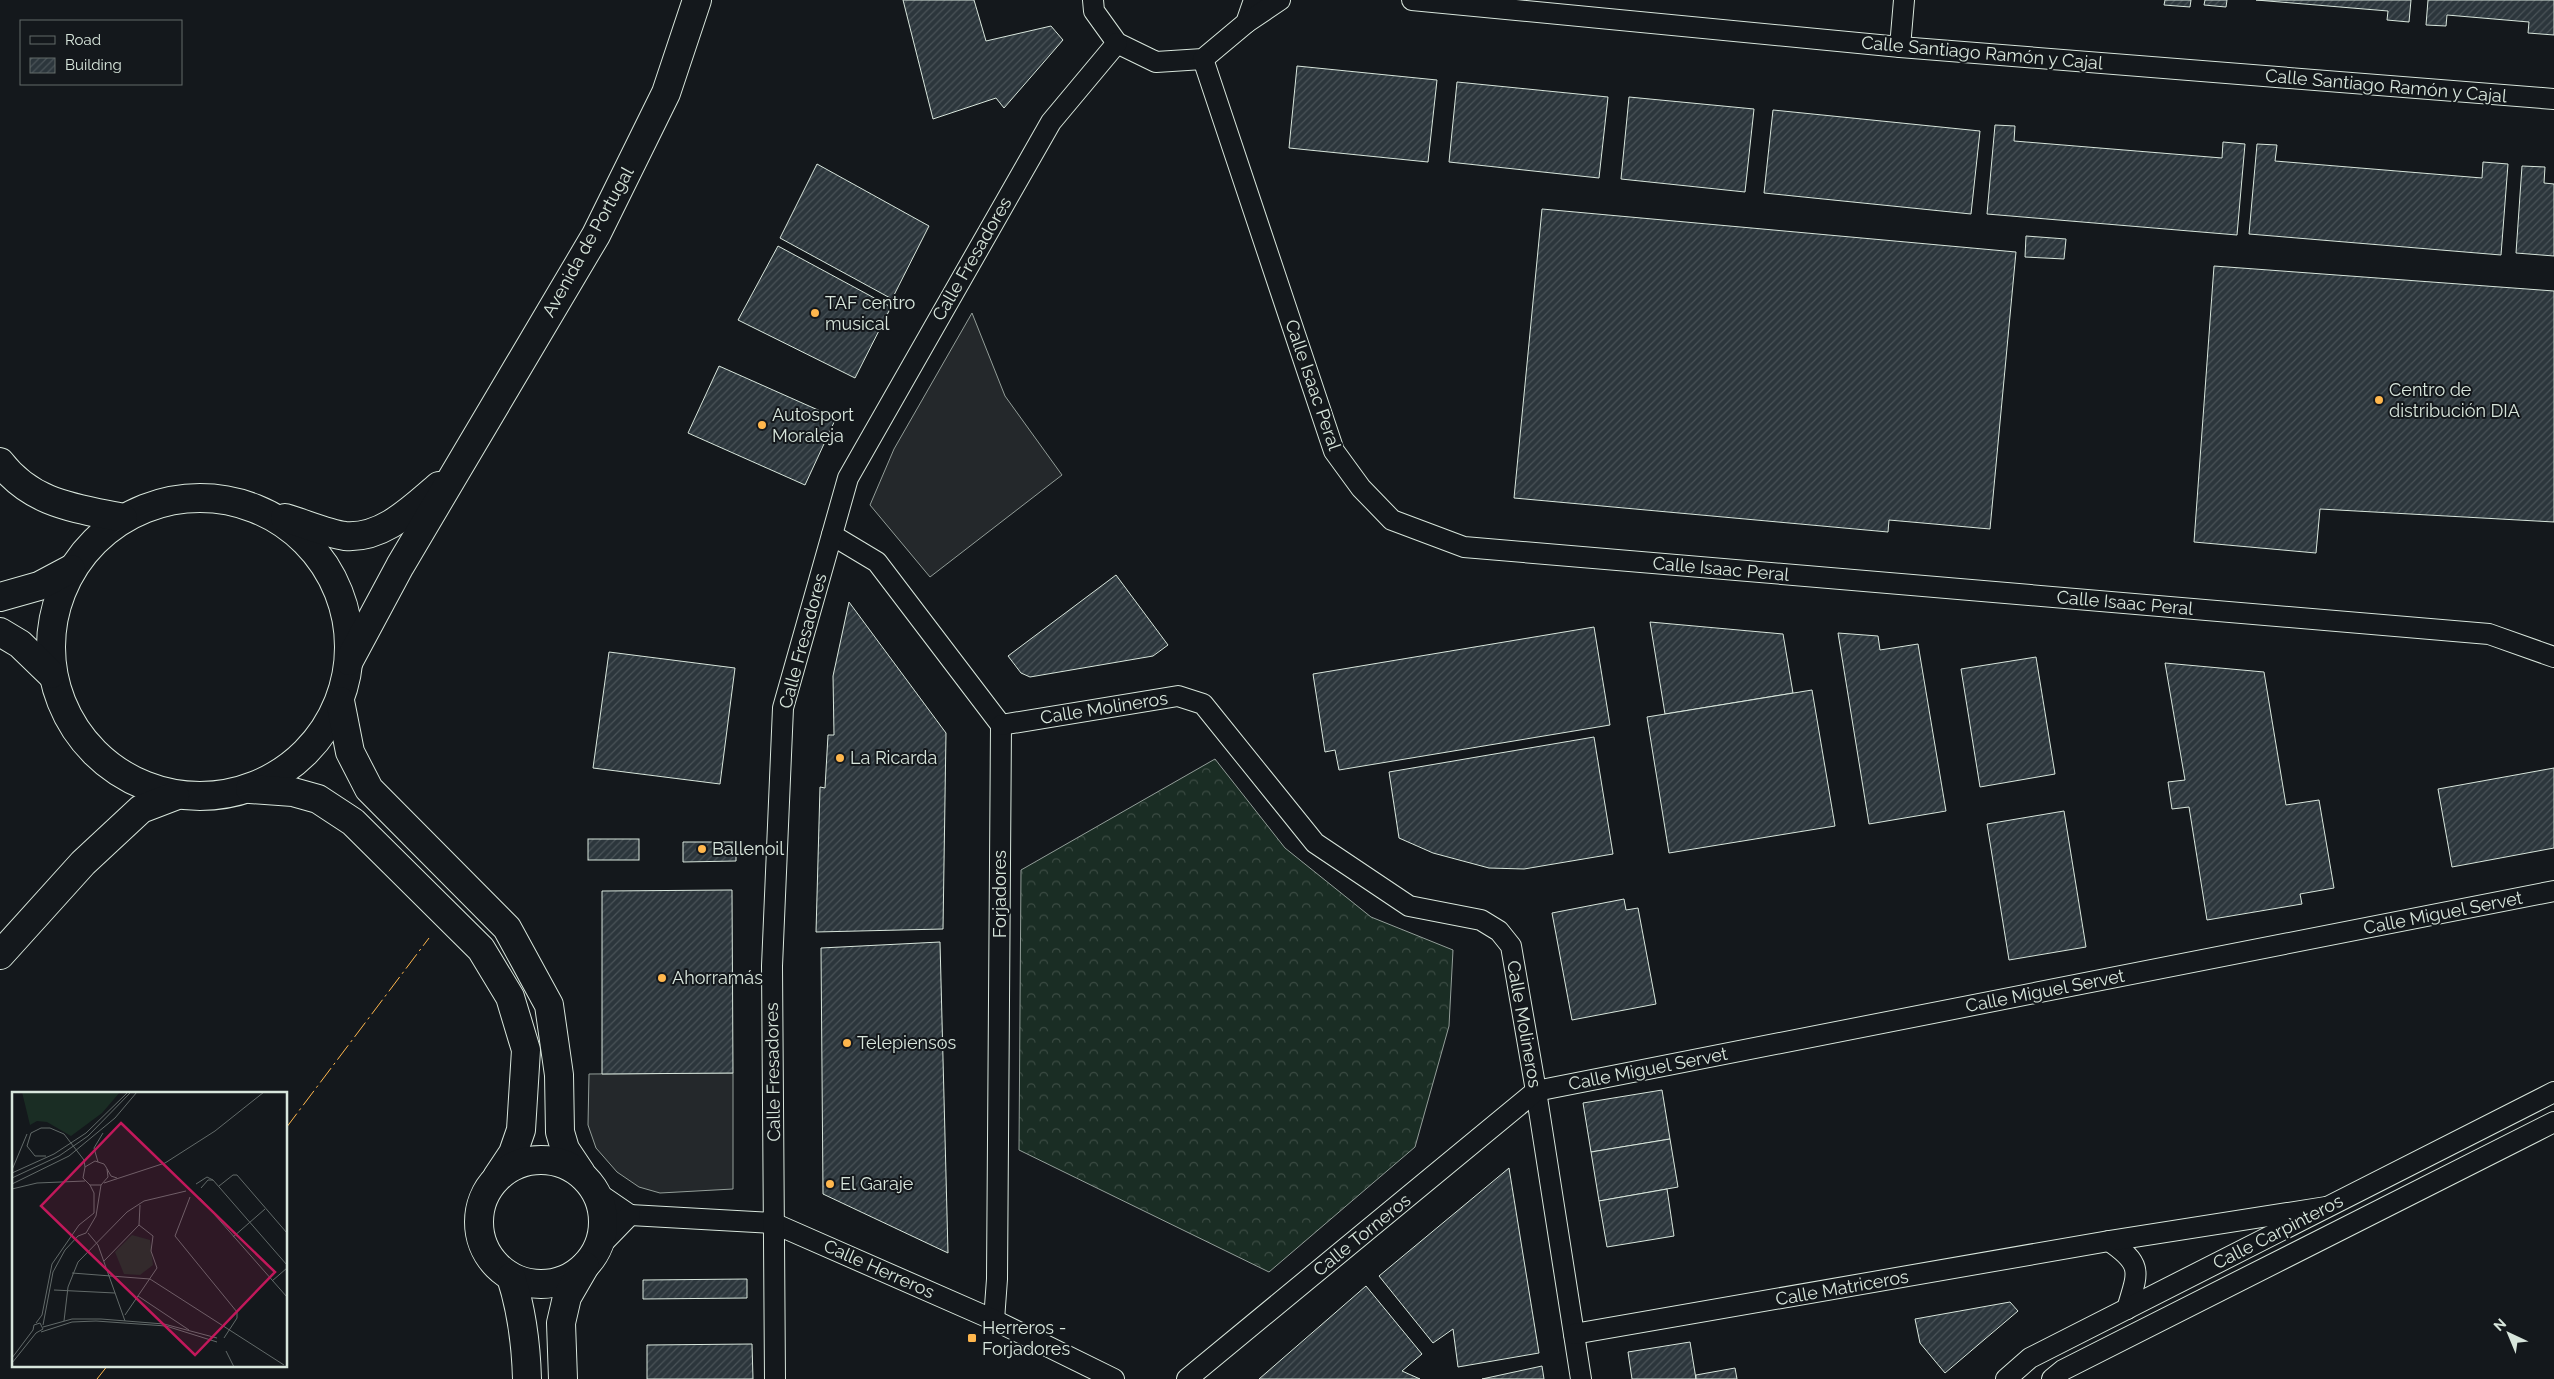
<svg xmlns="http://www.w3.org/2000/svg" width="2554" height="1379" font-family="Raleway,sans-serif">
	<defs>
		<pattern id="forest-crowns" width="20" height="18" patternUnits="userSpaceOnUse" patternTransform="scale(1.25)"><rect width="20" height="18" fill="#1a2d24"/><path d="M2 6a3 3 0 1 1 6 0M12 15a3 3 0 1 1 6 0" fill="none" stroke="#3b4b43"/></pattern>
		<pattern id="building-hatch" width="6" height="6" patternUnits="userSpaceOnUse" patternTransform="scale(1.25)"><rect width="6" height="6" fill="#2c363c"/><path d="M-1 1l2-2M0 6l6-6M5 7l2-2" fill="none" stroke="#4a5358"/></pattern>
	</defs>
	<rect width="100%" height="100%" fill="#14181c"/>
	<path fill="url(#forest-crowns)" stroke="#939e99" d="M1215,759l70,89 86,69 82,33 -4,76 -34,121 -146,125 -250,-122 2,-280z"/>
	<g fill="#24282b" stroke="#939e99">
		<path d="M972,313l33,83 57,79 -132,102 -60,-72 24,-56z"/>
		<path d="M733,1073v116l-73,4 -21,-6 -22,-15 -21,-24 -8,-23 1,-51z"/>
	</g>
	<g fill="url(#building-hatch)" stroke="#d8e6dc">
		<path d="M903,0h71l12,41 65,-15 12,14 -59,68 -8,-10 -63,21z"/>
		<path d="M2165,0h26l-1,7 -26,-2z"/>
		<path d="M2205,0h22l-1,7 -22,-2z"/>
		<path d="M2256,0h155l-2,22 -22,-2 1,-9z"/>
		<path d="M2428,0h126v35l-26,-2 1,-11 -82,-7 -1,11 -20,-1z"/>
		<path d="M1297,66l140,14 -9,82 -139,-14z"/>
		<path d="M1457,82l151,15 -9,81 -150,-16z"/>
		<path d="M1629,97l125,12 -9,83 -124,-13z"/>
		<path d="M1773,110l207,21 -9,83 -207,-21z"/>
		<path d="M1995,125l20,1 -1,15 208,17 1,-16 22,2 -8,91 -250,-21z"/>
		<path d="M2257,144l20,1 -2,16 207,17 1,-16 25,2 -7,91 -252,-21z"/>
		<path d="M817,164l112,62 -37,73 -112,-61z"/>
		<path d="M2522,166l23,1 -1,16 10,1v72l-38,-3z"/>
		<path d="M1542,209l474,43 -26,277 -101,-9 -1,12 -374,-34z"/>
		<path d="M2026,236l40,3 -2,20 -39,-2z"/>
		<path d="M778,246l113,61 -36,71 -117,-58z"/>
		<path d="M2214,266l340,25v231l-234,-13 -4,44 -122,-11z"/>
		<path d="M719,366l117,52 -31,67 -117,-52z"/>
		<path d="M1116,575l52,70 -15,11 -123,21 -9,-4 -13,-17z"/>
		<path d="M849,602l97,131 -3,196 -127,3 4,-145 5,1 3,-53h6l-1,-59z"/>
		<path d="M1650,622l133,12 10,59 -128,21z"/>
		<path d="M1594,627l16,98 -271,45 -4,-20 -10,2 -12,-78z"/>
		<path d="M1838,633l40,3 2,14 38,-6 28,167 -77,13z"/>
		<path d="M609,652l126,16 -15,116 -127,-16z"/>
		<path d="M2036,657l19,117 -75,13 -19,-118z"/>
		<path d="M2165,663l99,9 22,133 33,-5 15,88 -34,6 2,10 -95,16 -18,-113 -17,2 -4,-27 17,-2z"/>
		<path d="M1812,690l23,136 -166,27 -22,-136z"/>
		<path d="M1594,737l19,117 -89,15 -35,-1 -56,-15 -34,-15 -10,-66z"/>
		<path d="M2554,768v80l-102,19 -14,-78z"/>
		<path d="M2064,811l22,136 -77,13 -22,-136z"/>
		<rect x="588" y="839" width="51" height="21"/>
		<path d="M683,842h53v19l-53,1z"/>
		<path d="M732,890l1,183 -131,1v-183z"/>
		<path d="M1624,899l2,11 12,-2 18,96 -84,16 -20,-107z"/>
		<path d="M940,942l8,311 -125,-59 -2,-246z"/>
		<path d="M1662,1090l8,49 -79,13 -8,-49z"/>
		<path d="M1670,1139l8,48 -79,14 -8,-49z"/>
		<path d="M1509,1168l30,185 -81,14 -5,-38 -20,14 -54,-67z"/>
		<path d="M1667,1189l7,47 -67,11 -8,-46z"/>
		<path d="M747,1279v19l-104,1v-19z"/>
		<path d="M1366,1286l56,68 -20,17 18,8h-161z"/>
		<path d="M2010,1302l8,9 -73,62 -25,-30 -5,-24z"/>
		<path d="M1690,1342l6,37h-64l-4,-27z"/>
		<path d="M752,1344l1,35h-106v-34z"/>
		<path d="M1542,1366l2,13h-62z"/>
		<path d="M1735,1368l2,11h-41v-4z"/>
	</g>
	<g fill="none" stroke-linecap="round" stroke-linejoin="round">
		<g stroke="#d8e6dc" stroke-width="22">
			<g id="minor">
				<path d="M1093,0l1,11 23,32 39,19 47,-3 43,-36 8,-23"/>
				<path d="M1412,0l488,47 654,52"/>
				<path d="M1246,23l34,-23"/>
				<path d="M1900,47l4,-47"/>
				<path d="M1203,59l131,392 27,37 31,32 72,27 1025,87 65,23"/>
				<path d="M832,535l45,27 124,163 -4,554 -3,41"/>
				<path d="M1001,725l177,-29 25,8 112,139 94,63 72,14 18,11 12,15 25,145 45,288"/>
				<path d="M595,1191l35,24"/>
				<path d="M630,1215l143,8 221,97 120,59"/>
				<path d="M2109,1241c35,24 29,31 18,68"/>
				<path d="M598,1248l32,-33"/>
				<path d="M1574,1334l535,-93 217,-34"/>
				<path d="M775,1379l-3,-413 11,-258 65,-230 203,-356 66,-79"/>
				<path d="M1187,1379l349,-288 1018,-200"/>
				<path d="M2006,1379l24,-21 524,-266"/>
				<path d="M2052,1379l11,-9 491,-248"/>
			</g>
		</g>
		<g stroke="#d8e6dc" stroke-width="30">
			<g id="primary">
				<circle cx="200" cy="647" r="149"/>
				<path d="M285,518c18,5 43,16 60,18 38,3 68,-28 94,-50"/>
				<path d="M349,661l51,-95 196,-331 70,-142 31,-93"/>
				<path d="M340,701l10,51 19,37 138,139 42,77 10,70 1,57 5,17 16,24"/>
				<path d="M250,789l43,3 25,7 35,23 128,127 29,48 16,53 -5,80 -8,23 -16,24"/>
				<circle cx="541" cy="1222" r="62"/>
				<path d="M511,1277c11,34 15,66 16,102"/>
				<path d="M563,1379l-2,-56 6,-26 18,-31"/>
			</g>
		</g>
		<g stroke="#d8e6dc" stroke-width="30">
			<g id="motorway">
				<path d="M0,462c32,42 75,46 123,56"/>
				<path d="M0,597l39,-11 32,-17"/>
				<path d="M0,632l20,12 31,30"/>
				<path d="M0,955l83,-92 58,-54 34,-13"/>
			</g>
		</g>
		<use href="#minor" stroke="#14181c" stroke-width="20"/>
		<use href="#primary" stroke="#14181c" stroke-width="28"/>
		<use href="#motorway" stroke="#14181c" stroke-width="28"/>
		<g stroke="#ffb74d" stroke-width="1" stroke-dasharray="18 4 2.5 4" stroke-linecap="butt">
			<path d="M286,1128l143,-190"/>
			<path d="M97,1379l11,-14"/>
		</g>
	</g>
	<g fill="#ffb74d" stroke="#14181c" stroke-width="2">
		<circle cx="815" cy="313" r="5"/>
		<circle cx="2379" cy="400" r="5"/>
		<circle cx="762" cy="425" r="5"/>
		<circle cx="840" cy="758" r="5"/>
		<circle cx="702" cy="849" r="5"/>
		<circle cx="662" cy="978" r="5"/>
		<circle cx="847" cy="1043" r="5"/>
		<circle cx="830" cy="1184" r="5"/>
		<rect x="967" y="1333" width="10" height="10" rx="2.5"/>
	</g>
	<g text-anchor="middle" stroke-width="4" stroke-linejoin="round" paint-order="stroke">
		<g font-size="18" fill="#d8e6dc" stroke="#14181c">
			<text transform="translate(1982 53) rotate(5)" y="6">Calle Santiago Ramón y Cajal</text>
			<text transform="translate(2386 86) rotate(5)" y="6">Calle Santiago Ramón y Cajal</text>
			<text transform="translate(588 242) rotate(-61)" y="6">Avenida de Portugal</text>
			<text transform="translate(972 259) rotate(-60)" y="6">Calle Fresadores</text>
			<text transform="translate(1313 385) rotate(71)" y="6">Calle Isaac Peral</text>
			<text transform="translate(1721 569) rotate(5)" y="6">Calle Isaac Peral</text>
			<text transform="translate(2125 603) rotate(5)" y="6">Calle Isaac Peral</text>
			<text transform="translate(803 641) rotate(-75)" y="6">Calle Fresadores</text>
			<text transform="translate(1104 708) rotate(-9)" y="6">Calle Molineros</text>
			<text transform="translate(1000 894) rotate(-90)" y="6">Forjadores</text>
			<text transform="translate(2443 913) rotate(-11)" y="6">Calle Miguel Servet</text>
			<text transform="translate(2045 991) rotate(-11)" y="6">Calle Miguel Servet</text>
			<text transform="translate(1524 1024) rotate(80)" y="6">Calle Molineros</text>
			<text transform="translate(1648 1069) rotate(-11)" y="6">Calle Miguel Servet</text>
			<text transform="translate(773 1072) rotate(-91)" y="6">Calle Fresadores</text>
			<text transform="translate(2278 1232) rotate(-27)" y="6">Calle Carpìnteros</text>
			<text transform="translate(1362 1235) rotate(-39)" y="6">Calle Torneros</text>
			<text transform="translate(879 1269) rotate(24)" y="6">Calle Herreros</text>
			<text transform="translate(1842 1288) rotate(-10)" y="6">Calle Matriceros</text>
		</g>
		<g font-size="18" fill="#d8e6dc" stroke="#14181c" text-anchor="start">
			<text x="825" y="309">TAF centro<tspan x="825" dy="21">musical</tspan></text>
			<text x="2389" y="396">Centro de<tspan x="2389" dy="21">distribución DIA</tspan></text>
			<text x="772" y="421">Autosport<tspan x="772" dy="21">Moraleja</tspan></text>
			<text x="850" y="764">La Ricarda</text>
			<text x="712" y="855">Ballenoil</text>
			<text x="672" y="984">Ahorramás</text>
			<text x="857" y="1049">Telepiensos</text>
			<text x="840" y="1190">El Garaje</text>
			<text x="982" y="1334">Herreros -<tspan x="982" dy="21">Forjadores</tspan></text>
		</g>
	</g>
	<g transform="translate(12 1092)">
		<rect width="275" height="275" fill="#14181c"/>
		<path d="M10,0h98l-18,21 -31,23 -24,-14 -10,-1 -7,4z" fill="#1a2d24"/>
		<path d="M120,143l18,5 3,25 -13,10 -16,-1 -9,-22z" fill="#1a2d24"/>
		<path fill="none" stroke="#626a69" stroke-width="1" d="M34,64h-11l-8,-10 4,-13 10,-5h9l14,6 20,26 1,7M86,70l-4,-14 9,-15M95,77l1,8 -7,8h-11l-7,-7 2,-11 10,-6 9,3 2,3 5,9 6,2M0,78l15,-36M0,81l42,-19 32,-21 41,-40M0,86l47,-22 29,-20 43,-44M201,88l74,85M92,91l61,-20 50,-32 49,-39M0,92l57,-28 46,-38 22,-26M184,92l11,-7 6,3h-5l-7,8M207,94l14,-11h4l50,58M0,97l25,-6 48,-2M178,105l-15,39 62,76v6l-13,20M188,106l87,99M76,141l10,12 27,76M221,145l32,-28M92,169l35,-36 1,-20M60,181l78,6 134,86M260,189l15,-13M42,198l61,3M126,204l51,34M113,223l32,-47 -6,-17 2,-15 -14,-11M52,229l4,-34 10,-25 49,-50 17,-11 42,-10M24,231l6,-8 10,-51 27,-39 15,-12v-20l-4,-8M31,233l10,-53 12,-22 13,-14 8,-3 10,-17 5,-31M31,235l29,-8h29l63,5 53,14M29,240l31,-10 24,-1 70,5 51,16M214,259l8,16M0,266l21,-28 1,-5 6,-2 3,6 -7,4M0,271l24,-30"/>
		<path fill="#c2185b" fill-opacity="0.15" stroke="#c2185b" stroke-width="2.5" d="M109,31l154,149 -80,83 -154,-149z"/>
		<rect width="275" height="275" fill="none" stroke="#d8e6dc" stroke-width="2.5"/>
	</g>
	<rect x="20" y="20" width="162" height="65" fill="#14181c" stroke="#626a69"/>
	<rect x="30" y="36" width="25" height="8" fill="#14181c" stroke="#626a69"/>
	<text x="65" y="45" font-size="15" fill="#d8e6dc">Road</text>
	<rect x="30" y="58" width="25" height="15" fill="url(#building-hatch)" stroke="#626a69"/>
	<text x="65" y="70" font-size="15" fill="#d8e6dc">Building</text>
	<g transform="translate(2509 1334) rotate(316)" stroke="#14181c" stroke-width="4" paint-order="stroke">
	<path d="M0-4L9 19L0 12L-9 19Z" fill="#d8e6dc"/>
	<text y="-8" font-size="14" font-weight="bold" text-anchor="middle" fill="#d8e6dc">N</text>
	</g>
</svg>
